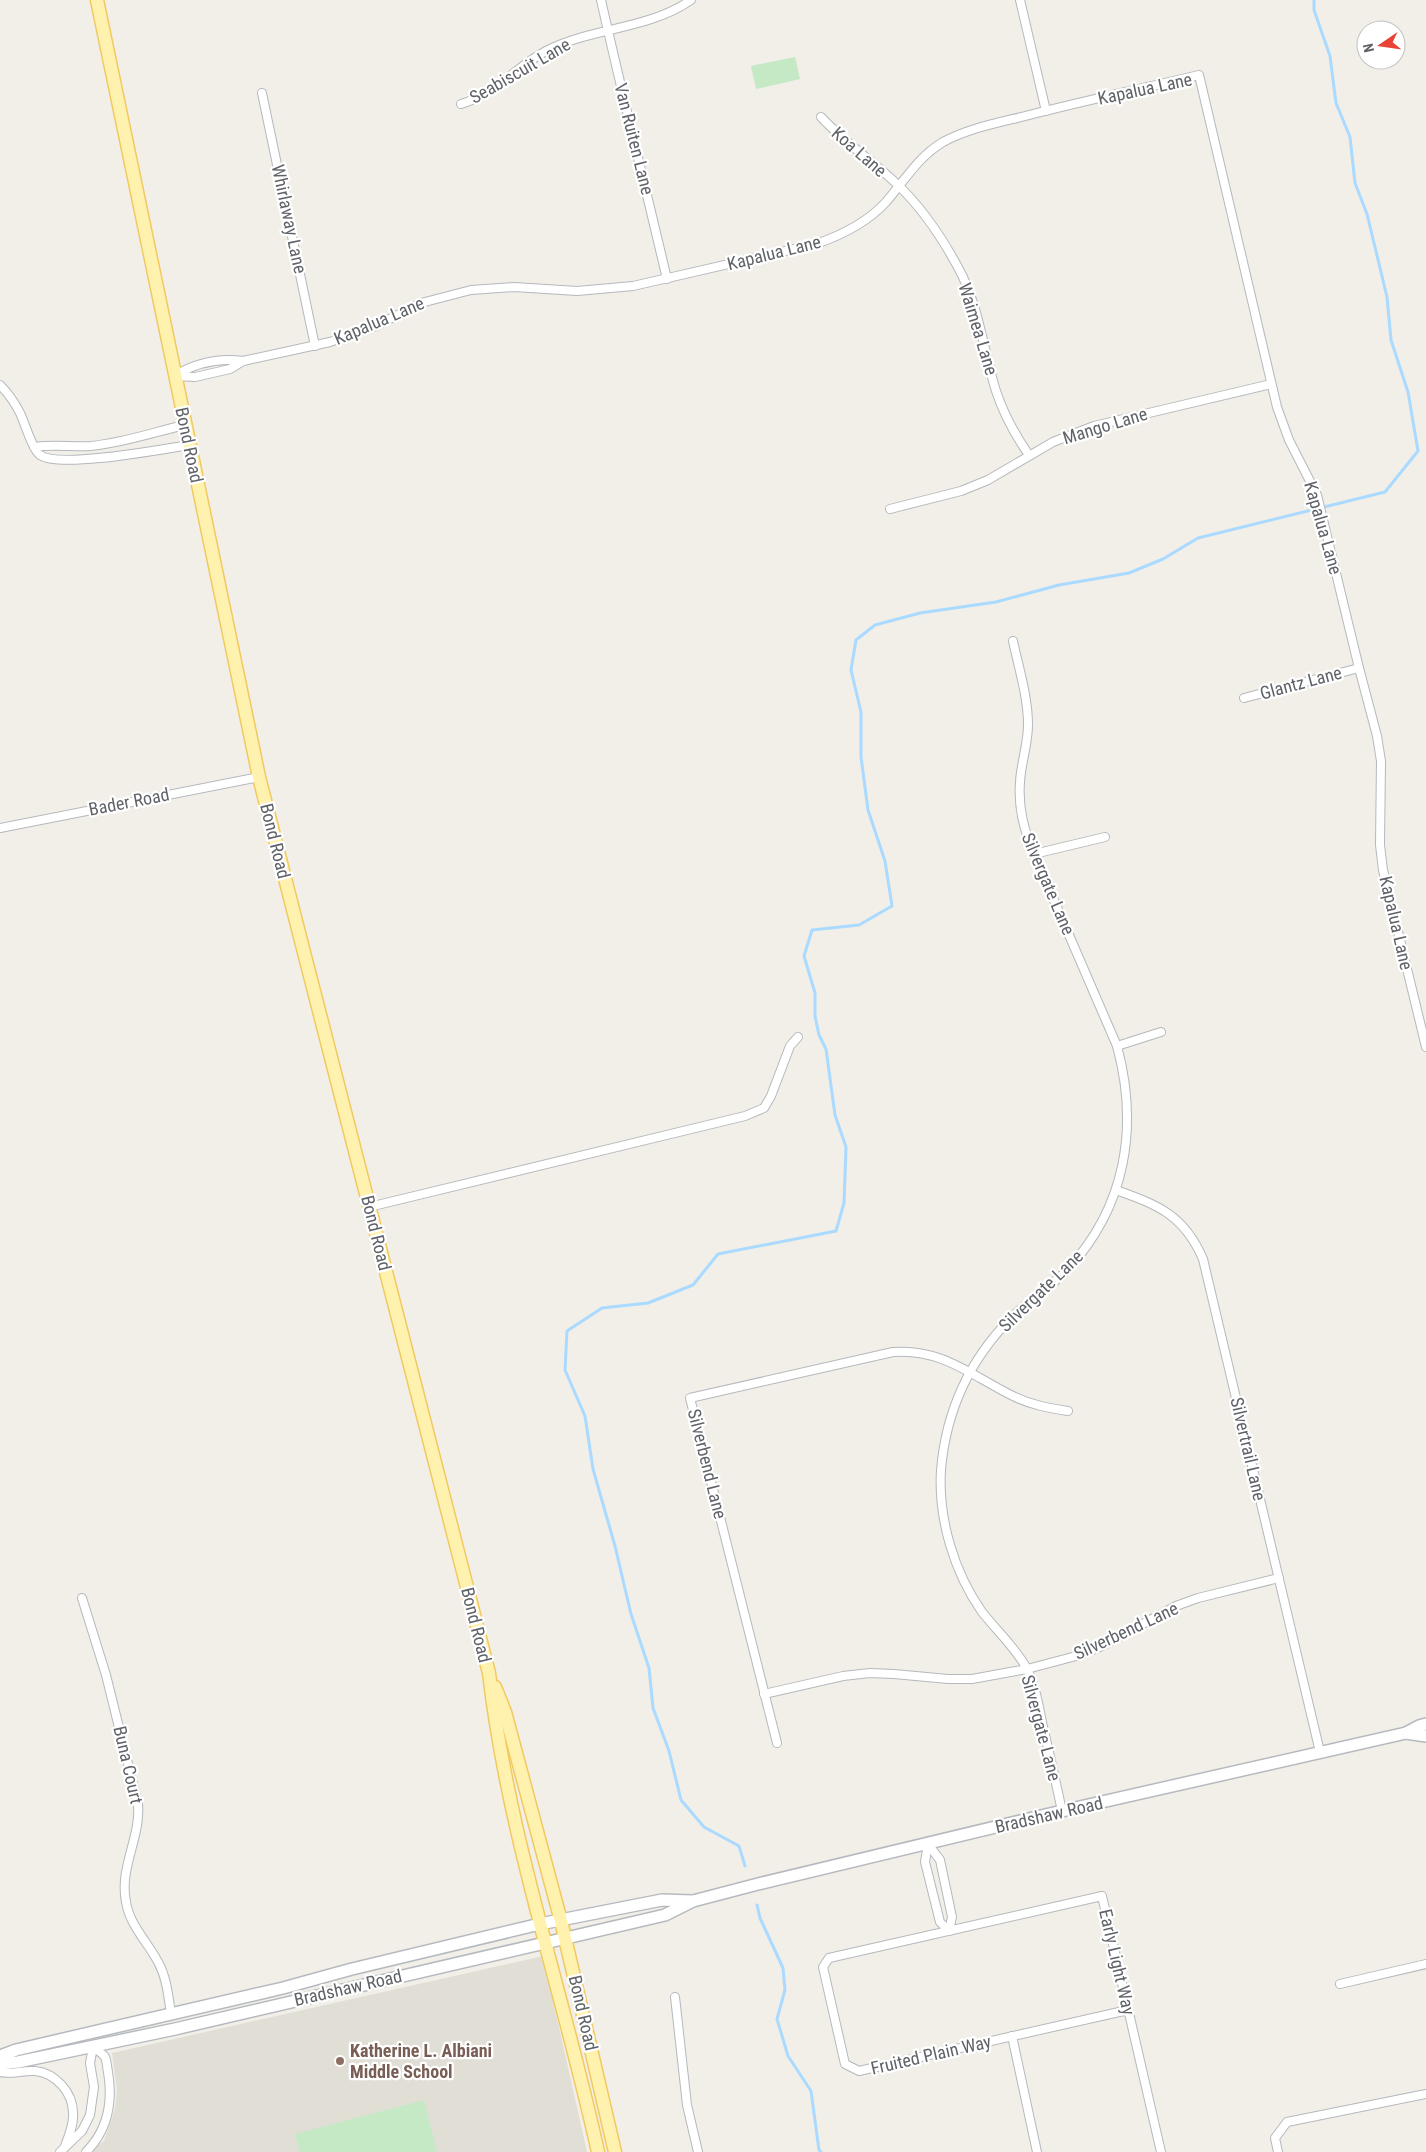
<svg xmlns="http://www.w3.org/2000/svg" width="1426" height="2152" font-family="'Roboto Condensed',sans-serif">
	<rect width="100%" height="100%" fill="#f1efe8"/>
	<path fill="#e1ded6" d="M543,1956l44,196h-500l17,-11 11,-32 2,-19 -5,-37z"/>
	<g fill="#c5e8c5">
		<path d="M795,57l5,22 -44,10 -5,-23z"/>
		<path d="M424,2100l13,52h-137l-5,-18z"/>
	</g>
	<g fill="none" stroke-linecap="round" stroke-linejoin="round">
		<g stroke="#aadaff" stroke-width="3">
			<path d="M745,1866l-6,-20 -35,-19 -23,-27 -12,-49 -16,-43 -4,-40 -18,-54 -16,-68 -22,-77 -8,-53 -20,-46 2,-39 35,-23 46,-5 45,-18 25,-31 118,-23 8,-28 2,-56 -11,-32 -9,-66 -7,-14 -4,-19v-23l-11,-37 8,-26 47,-5 33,-19 -7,-45 -17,-51 -7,-53v-45l-10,-42 5,-30 19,-15 45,-12 76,-11 63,-17 70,-12 34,-14 35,-21 187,-46 33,-41 -10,-59 -17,-52 -4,-43 -20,-83 -12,-31 -5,-46 -14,-34 -6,-47 -16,-46v-10"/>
			<path d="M757,1905l3,13 23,50 2,22 -8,29 11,37 23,35 8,59 2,2"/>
		</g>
		<g stroke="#b5b8bc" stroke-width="10">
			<g id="street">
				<path d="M601,0c21,93 44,186 66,279"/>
				<path d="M1020,0l26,111"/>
				<path d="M262,93l53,253"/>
				<path d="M461,104c34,-10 55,-37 85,-53 46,-24 102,-21 145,-51"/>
				<path d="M821,117c24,26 52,44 77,68 27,26 47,57 64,90 18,37 22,78 34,116 8,24 19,44 33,64"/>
				<path d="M176,375c20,-12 44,-17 67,-14"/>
				<path d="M176,376l19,1 35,-8 13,-8 87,-19 46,-16 45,-23 50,-13 43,-3 63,4 56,-5 183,-42c26,-9 51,-21 70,-42 19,-22 32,-45 57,-60 28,-15 60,-20 90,-28 55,-14 111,-26 166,-39l78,332 12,33 28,55 42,173 18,68 4,25 -1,84 3,25 43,177"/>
				<path d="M0,385c8,8 15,18 20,28 5,10 12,36 20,42 19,14 123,-6 149,-10"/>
				<path d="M34,447c19,-3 38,0 57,-1 32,-3 63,-14 94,-21"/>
				<path d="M890,509l71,-18 27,-11 65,-38 41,-16 177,-42"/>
				<path d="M1013,641c6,28 15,56 15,84 0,19 -7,38 -8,57 -2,26 4,48 14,72l83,192c22,81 9,161 -50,224 -17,18 -38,30 -55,47 -42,42 -66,94 -71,153 -3,49 13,102 41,142 15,19 34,36 45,57 9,18 12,39 16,58 7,28 13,56 19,84"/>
				<path d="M1244,698l115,-30"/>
				<path d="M0,828l259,-51"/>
				<path d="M1034,854l71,-17"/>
				<path d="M1117,1046l44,-14"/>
				<path d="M1116,1190c42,15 68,25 87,69l117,493"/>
				<path d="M369,1207l376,-91 19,-8 7,-12 19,-50 8,-9"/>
				<path d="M82,1598l24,77 32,129c3,34 -19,63 -12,98 4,24 21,39 32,60 9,16 10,34 13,51"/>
				<path d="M764,1694l79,-18 27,-3 24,1 54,5h24l55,-10 53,-14 22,-9 74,-40 22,-8 81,-20"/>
				<path d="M777,1743l-87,-345 203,-46c49,-4 79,24 120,44 18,9 36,12 55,15"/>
				<path d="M928,1844l-3,18 15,60 9,9"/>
				<path d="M928,1844l12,16 12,57 -3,14"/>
				<path d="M1340,1984l86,-20"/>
				<path d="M675,1997l12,108 11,47"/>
				<path d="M1128,2010l-269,61 -14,-7 -22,-97 6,-9 273,-62 59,256"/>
				<path d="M1012,2036l25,116"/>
				<path d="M0,2072c11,3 23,-2 35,-1 20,2 38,21 38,42 1,11 -4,23 -8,33"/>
				<path d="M60,2152l22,-21 8,-16 4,-28 -4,-24 3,-16"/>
				<path d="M86,2152c22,-22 27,-50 22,-80 -1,-4 -1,-11 -3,-15 -3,-4 -8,-7 -12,-10"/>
				<path d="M1278,2152l-3,-14 12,-16 139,-28"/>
			</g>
		</g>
		<g stroke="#b6babf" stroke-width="14">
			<g id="secondary">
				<path d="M1406,1733l20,3"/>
				<path d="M0,2056l16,-6 267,-62 69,-19 188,-45 122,-24 30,1"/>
				<path d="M0,2064l18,-2 157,-33 490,-114 28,-14 65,-17 304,-73 344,-78 13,-7 7,-2"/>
			</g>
		</g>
		<g stroke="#f2c960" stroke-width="15">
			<g id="primary">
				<path d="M97,0l162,777 230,896c19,163 74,319 109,479"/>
				<path d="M495,1687l10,25 56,209 54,231"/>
			</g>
		</g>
		<use href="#street" stroke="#fff" stroke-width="8"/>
		<use href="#secondary" stroke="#fff" stroke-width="11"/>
		<use href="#primary" stroke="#fff2af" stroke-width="12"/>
	</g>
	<circle fill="#8d6e63" stroke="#fff" stroke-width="2" cx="340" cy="2061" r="5"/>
	<g text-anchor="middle" stroke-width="4.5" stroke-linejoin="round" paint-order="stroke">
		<g font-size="18" fill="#5f6368" stroke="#fff">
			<text transform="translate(520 71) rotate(-30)" y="6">Seabiscuit Lane</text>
			<text transform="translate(1145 89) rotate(-12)" y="6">Kapalua Lane</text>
			<text transform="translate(634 139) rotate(76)" y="6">Van Ruiten Lane</text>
			<text transform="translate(859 152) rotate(41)" y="6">Koa Lane</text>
			<text transform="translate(289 219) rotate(78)" y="6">Whirlaway Lane</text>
			<text transform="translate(774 253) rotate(-14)" y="6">Kapalua Lane</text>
			<text transform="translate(379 321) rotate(-23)" y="6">Kapalua Lane</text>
			<text transform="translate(978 329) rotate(73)" y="6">Waimea Lane</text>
			<text transform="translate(1105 426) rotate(-17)" y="6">Mango Lane</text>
			<text transform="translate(189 445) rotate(78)" y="6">Bond Road</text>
			<text transform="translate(1323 528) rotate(74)" y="6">Kapalua Lane</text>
			<text transform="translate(1301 683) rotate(-15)" y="6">Glantz Lane</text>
			<text transform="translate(129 802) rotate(-11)" y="6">Bader Road</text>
			<text transform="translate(275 841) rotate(76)" y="6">Bond Road</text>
			<text transform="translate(1048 884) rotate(67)" y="6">Silvergate Lane</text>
			<text transform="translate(1396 923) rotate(77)" y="6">Kapalua Lane</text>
			<text transform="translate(376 1233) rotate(76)" y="6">Bond Road</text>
			<text transform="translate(1041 1291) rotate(-44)" y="6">Silvergate Lane</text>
			<text transform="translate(1248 1449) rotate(77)" y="6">Silvertrail Lane</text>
			<text transform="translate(707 1464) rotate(76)" y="6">Silverbend Lane</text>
			<text transform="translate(476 1625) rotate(76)" y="6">Bond Road</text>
			<text transform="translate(1126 1631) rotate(-25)" y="6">Silverbend Lane</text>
			<text transform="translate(1041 1728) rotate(75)" y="6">Silvergate Lane</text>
			<text transform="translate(128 1765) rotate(77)" y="6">Buna Court</text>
			<text transform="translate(1049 1815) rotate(-13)" y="6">Bradshaw Road</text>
			<text transform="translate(1117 1962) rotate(77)" y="6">Early Light Way</text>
			<text transform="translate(348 1988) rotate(-13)" y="6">Bradshaw Road</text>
			<text transform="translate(583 2013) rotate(77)" y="6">Bond Road</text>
			<text transform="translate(931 2055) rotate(-13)" y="6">Fruited Plain Way</text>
		</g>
		<g font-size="18" font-weight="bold" fill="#785e54" stroke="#fff" text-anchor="start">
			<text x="350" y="2057">Katherine L. Albiani<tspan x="350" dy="21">Middle School</tspan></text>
		</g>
	</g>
	<g transform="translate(1381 45) rotate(257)"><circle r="24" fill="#ffffff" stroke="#bfc1c3"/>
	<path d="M0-4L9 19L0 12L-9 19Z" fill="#ea4335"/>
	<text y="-8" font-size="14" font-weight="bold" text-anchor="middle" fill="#5f6368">N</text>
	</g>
</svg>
